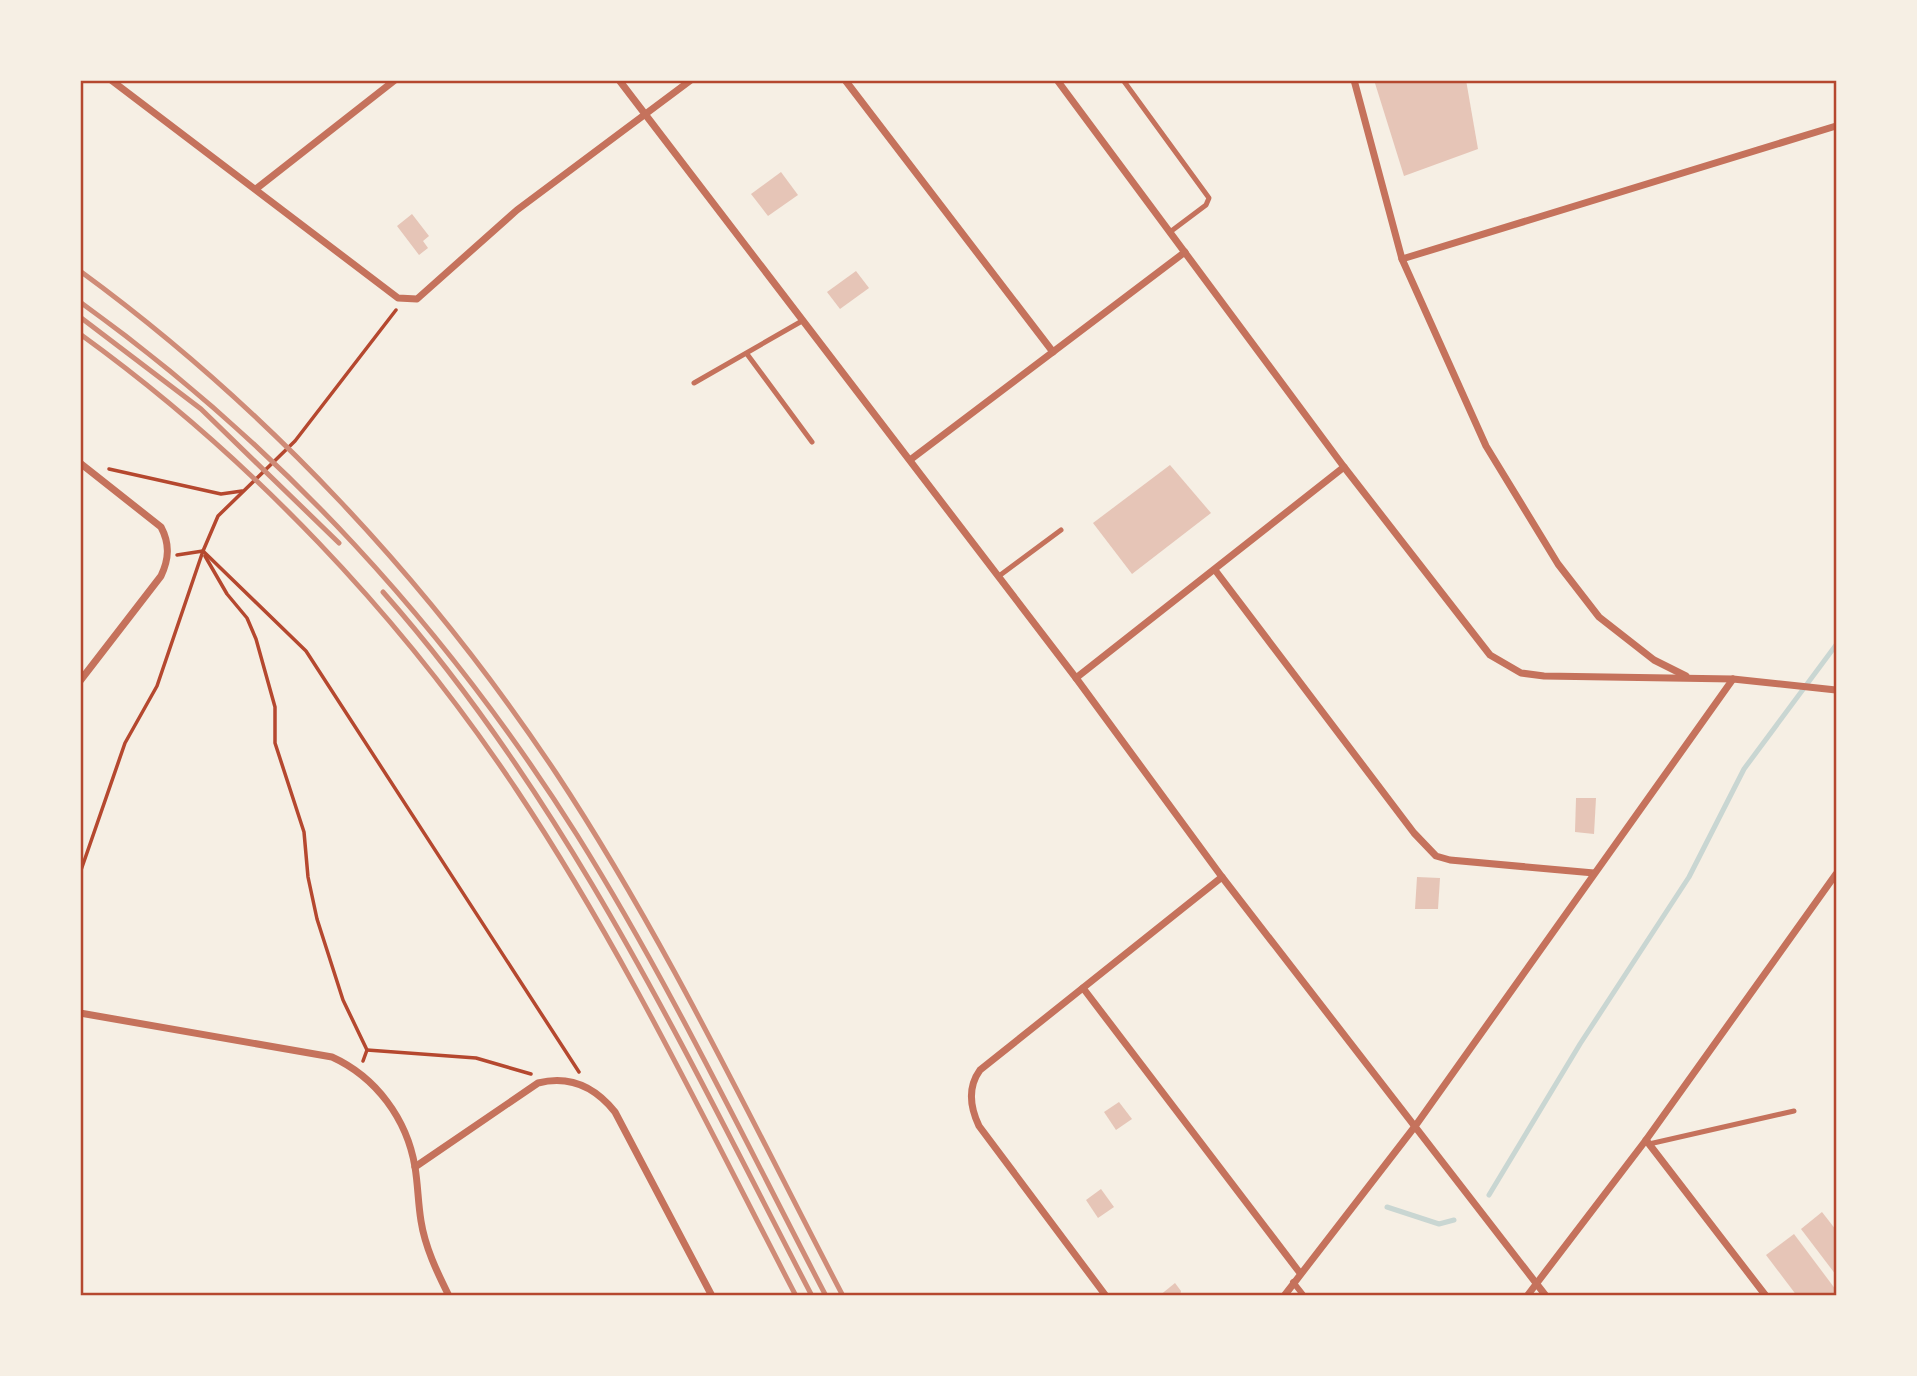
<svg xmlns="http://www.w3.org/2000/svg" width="1917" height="1376" font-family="'PT Serif',serif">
	<rect width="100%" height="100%" fill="#f6efe4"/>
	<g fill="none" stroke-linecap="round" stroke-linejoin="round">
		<g stroke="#c9d6d2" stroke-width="5">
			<path d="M1489,1195l91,-151 109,-167 55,-108 92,-124"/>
			<path d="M1387,1207l52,17 15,-4"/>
		</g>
	</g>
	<g fill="#e6c5b7">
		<path d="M1374,80h92l12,69 -74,27z"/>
		<path d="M781,172l17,23 -30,21 -17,-22z"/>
		<path d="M412,214l17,22 -6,5 5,7 -9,7 -22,-29z"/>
		<path d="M856,271l13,17 -29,21 -13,-17z"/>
		<path d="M1170,465l41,48 -79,61 -39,-51z"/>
		<path d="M1576,798h20l-2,36 -19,-2z"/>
		<path d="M1417,877l23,1 -2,31h-23z"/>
		<path d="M1119,1102l13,17 -16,11 -12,-18z"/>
		<path d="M1101,1189l13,18 -16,11 -12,-18z"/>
		<path d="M1822,1212l14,18v45l-35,-46z"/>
		<path d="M1794,1234l42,56v6h-39l-31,-41z"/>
		<path d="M1175,1283l6,8 -1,5h-21z"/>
	</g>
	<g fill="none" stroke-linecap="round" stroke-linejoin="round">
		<g stroke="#b5482f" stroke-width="3.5">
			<path d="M109,469l112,25 21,-3"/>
			<path d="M203,551l103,100 273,421"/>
			<path d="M177,555l26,-4"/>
			<path d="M205,556l22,38 20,24 9,21 19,68v36l29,89 4,45 9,42 26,81 24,50 -4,11"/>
			<path d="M80,873l45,-130 32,-57 46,-135 15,-35 77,-75 101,-131"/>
			<path d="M367,1050l109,8 55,16"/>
		</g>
		<g stroke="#c5725c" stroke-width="5">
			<path d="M1123,80l86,118 -3,7 -36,27"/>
			<path d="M747,354l65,88"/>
			<path d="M694,383l108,-62"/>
			<path d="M999,576l62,-46"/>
			<path d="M1649,1144l145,-33"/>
		</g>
		<path stroke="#c5725c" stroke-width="6" d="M1293,1282l11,14"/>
		<g stroke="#c5725c" stroke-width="7">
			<path d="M111,80l287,218 19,1 100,-89 174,-130"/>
			<path d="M619,80l457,598 146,199 324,419"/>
			<path d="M845,80l208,272"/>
			<path d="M1057,80l287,387 146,188 31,18 23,3 189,3 103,11"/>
			<path d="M1354,80l48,179 84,187 72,118 41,53 55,43 32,16"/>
			<path d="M256,189l139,-109"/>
			<path d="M1402,259l434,-133"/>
			<path d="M910,460l275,-208"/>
			<path d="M80,463l81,64c9,17 8,32 0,49l-81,105"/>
			<path d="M1215,570l199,263 22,23 14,4 144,13"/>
			<path d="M1076,678l268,-211"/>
			<path d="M1083,988l217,285"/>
			<path d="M80,1013l252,44c44,20 75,62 83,110 3,18 3,36 6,54 4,26 16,51 28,75"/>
			<path d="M1646,1140l120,156"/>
			<path d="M415,1167l123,-84c32,-8 57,4 77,29l97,184"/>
			<path d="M1106,1296l-127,-170c-9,-19 -12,-38 1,-56l242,-193"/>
			<path d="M1284,1296l132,-171 317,-446"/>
			<path d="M1527,1296l119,-156 190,-266"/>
		</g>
		<g stroke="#cf8b77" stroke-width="5">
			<path d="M80,271c186,136 349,311 476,502 109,165 195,347 287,523"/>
			<path d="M80,302c199,143 366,325 497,533 92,147 168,306 249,461"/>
			<path d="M80,317l121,92 138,134"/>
			<path d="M80,334c170,123 320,281 436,455 107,160 191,336 280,507"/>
			<path d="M383,592c184,208 302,460 429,704"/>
		</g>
	</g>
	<rect width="1917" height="1376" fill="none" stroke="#f6efe4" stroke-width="164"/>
	<rect x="82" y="82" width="1753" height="1212" fill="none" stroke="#b5482f" stroke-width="2.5"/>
</svg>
